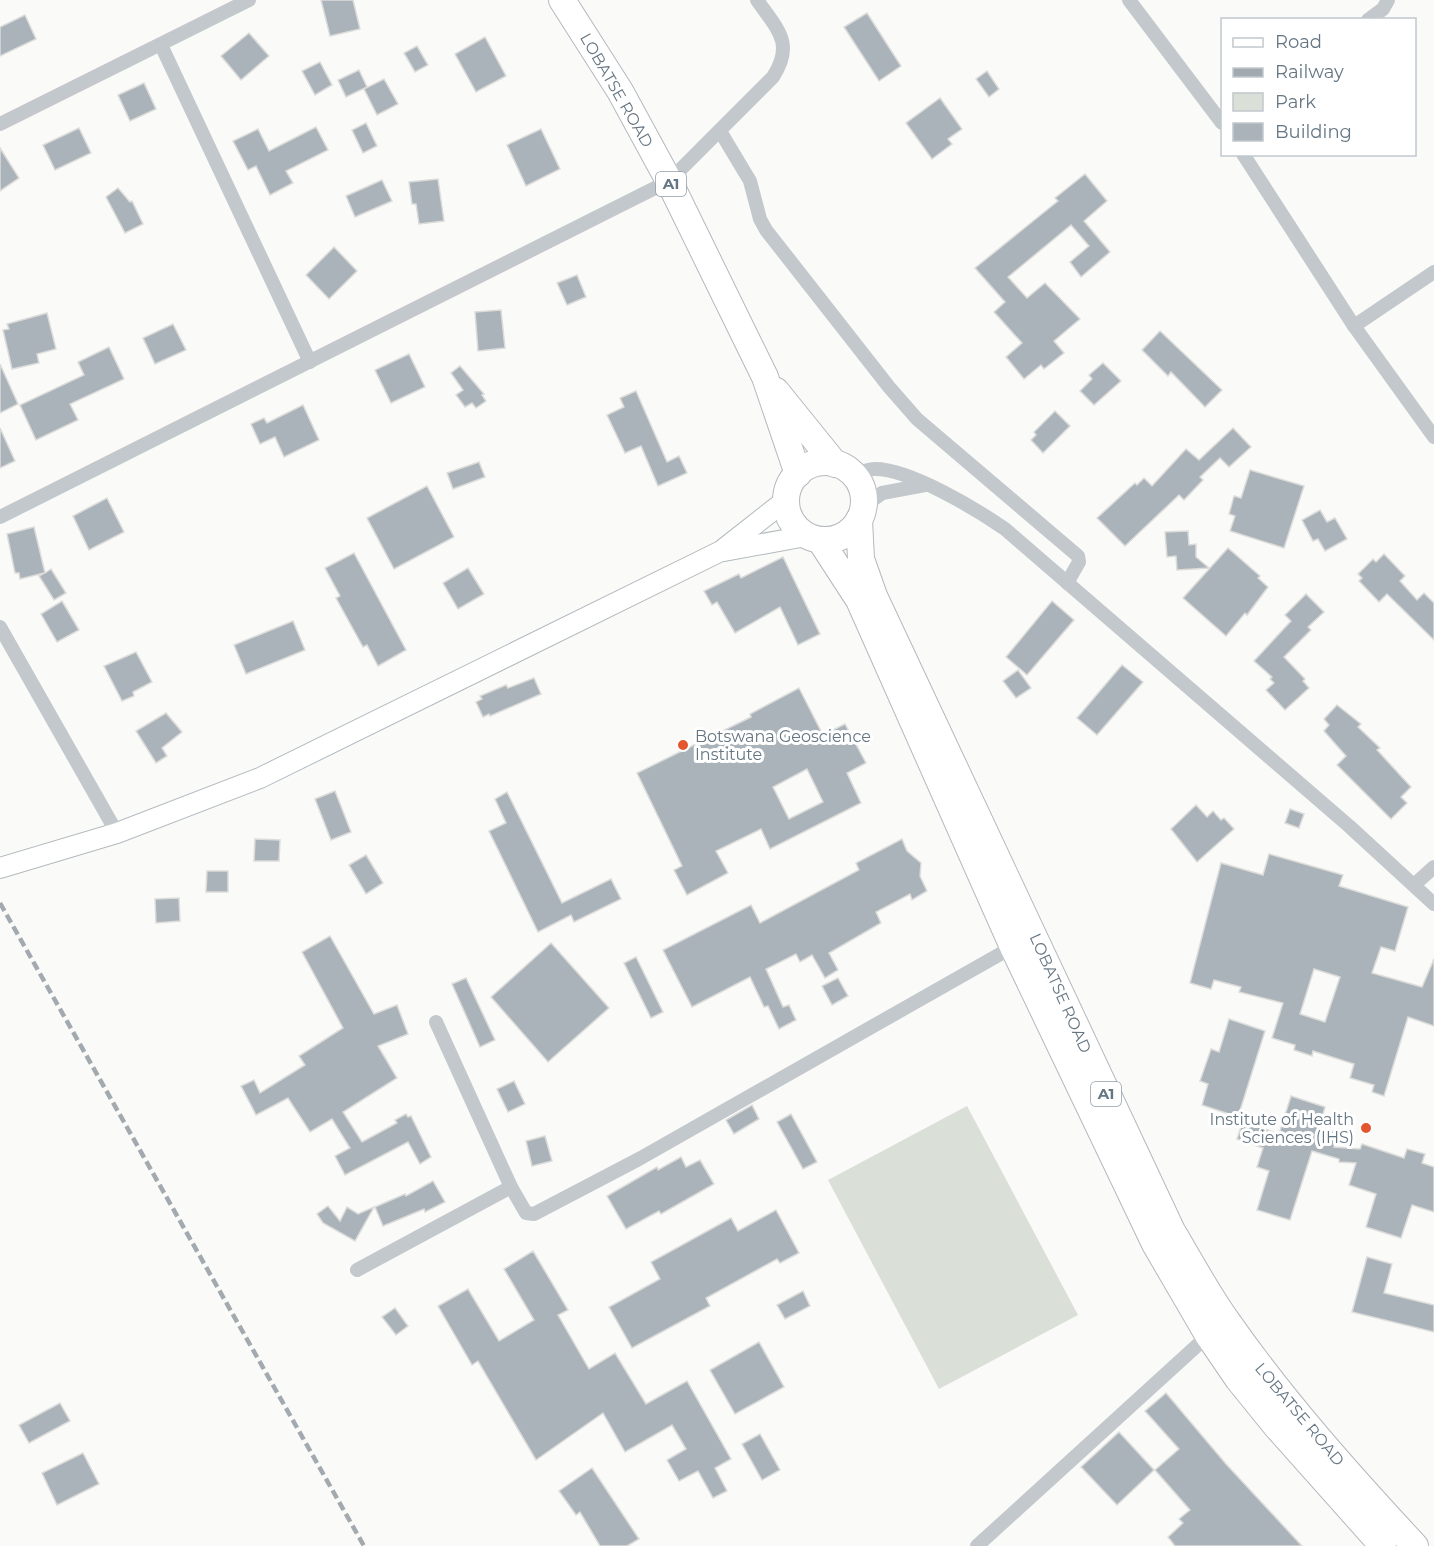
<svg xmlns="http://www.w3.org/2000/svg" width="1434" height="1546" font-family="Montserrat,sans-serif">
	<rect width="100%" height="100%" fill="#fafaf8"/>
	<path fill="#dadfd7" d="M967,1106l111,209 -139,74 -111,-209z"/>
	<g fill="#aab3b9" stroke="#dcdcda" stroke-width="1.5" fill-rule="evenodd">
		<path d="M321,0h32l7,29 -30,7z"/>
		<path d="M867,13l34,53 -22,15 -35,-54z"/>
		<path d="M25,15l11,24 -36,17v-29z"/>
		<path d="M249,33l20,23 -28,24 -20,-24z"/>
		<path d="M485,37l21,39 -30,16 -21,-38z"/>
		<path d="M417,46l11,19 -13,7 -11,-19z"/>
		<path d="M320,62l12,23 -17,10 -13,-24z"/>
		<path d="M359,70l8,17 -21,10 -8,-17z"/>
		<path d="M987,71l12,18 -10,8 -13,-18z"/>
		<path d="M384,79l14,25 -21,11 -13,-26z"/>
		<path d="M144,83l12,26 -26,12 -12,-26z"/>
		<path d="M940,98l22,31 -14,10 4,5 -20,15 -26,-36z"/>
		<path d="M366,123l11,23 -14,7 -11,-23z"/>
		<path d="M316,127l12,23 -42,21 7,12 -23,12 -14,-29 -8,4 -15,-29 25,-12 11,22z"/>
		<path d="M79,128l12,25 -36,17 -12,-25z"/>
		<path d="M541,129l19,40 -34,17 -19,-41z"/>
		<path d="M0,148l19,30 -19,13z"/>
		<path d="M1085,174l22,27 -23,20 26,31 -29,25 -11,-15 19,-16 -18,-21 -63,52 19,21 18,-15 35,36 -26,22 10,12 -20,16 -3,-4 -17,14 -18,-22 16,-14 -28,-31 11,-10 -30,-34 83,-67 -3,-3z"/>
		<path d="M438,179l6,42 -25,3 -3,-20h-4l-3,-22z"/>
		<path d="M382,180l10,21 -37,16 -9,-21z"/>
		<path d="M118,188l12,14 2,-1 11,23 -18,9 -19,-36z"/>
		<path d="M334,247l23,24 -28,28 -23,-24z"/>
		<path d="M577,275l9,22 -19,8 -10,-22z"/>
		<path d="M501,310l4,38 -27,3 -3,-39z"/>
		<path d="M47,313l9,36 -19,5 2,9 -27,6 -9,-39 6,-1 -2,-5z"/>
		<path d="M173,324l13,26 -31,14 -12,-26z"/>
		<path d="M1160,331l62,59 -17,17 -34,-35 -3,4 -26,-26z"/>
		<path d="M109,347l15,32 -54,25 8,16 -42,20 -16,-35 64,-30 -6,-13z"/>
		<path d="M409,354l16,33 -34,16 -16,-33z"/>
		<path d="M1103,363l18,18 -27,24 -14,-14 12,-12 -3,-4z"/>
		<path d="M0,364l18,40 -18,9z"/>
		<path d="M460,366l24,28 -2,1 4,6 -10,7 -4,-5 -7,4 -9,-12 7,-5 -12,-17z"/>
		<path d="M636,391l31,71 12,-6 8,17 -29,13 -17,-40 -16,7 -18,-38 17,-8 -4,-9z"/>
		<path d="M303,405l16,35 -35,17 -9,-20 -15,7 -9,-20 13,-6 3,5z"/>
		<path d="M1055,411l15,15 -27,27 -12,-13 5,-5 -2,-3z"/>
		<path d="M0,428l15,33 -15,7z"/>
		<path d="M1233,428l18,19 -22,20 -9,-9 -20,19 3,3 -19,20 -5,-5 -54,51 -28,-28 38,-35 2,2 7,-7 8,8 34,-37 13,11z"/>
		<path d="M479,462l6,15 -32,12 -6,-16z"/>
		<path d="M1250,470l54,16 -20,62 -54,-17 5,-15 -6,-2 5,-18 7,2z"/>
		<path d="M427,486l27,51 -60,32 -27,-51z"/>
		<path d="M107,498l17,34 -35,18 -16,-34z"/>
		<path d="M1320,510l7,12 8,-4 12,21 -22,12 -7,-12 -5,2 -11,-21z"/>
		<path d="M34,527l11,46 6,-4 15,24 -12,7 -15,-24 5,-3 -24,6 -1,-6h-4l-8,-39z"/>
		<path d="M1188,531l1,14 7,-1v13l13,11 -32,2 -1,-14 -9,1 -2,-25z"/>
		<path d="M1228,548l32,28 -2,2 10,9 -21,28 -2,-2 -19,23 -43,-38z"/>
		<path d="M354,553l52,97 -28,16 -11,-21 -4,2 -27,-49 4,-2 -15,-28z"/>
		<path d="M1384,554l21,22 -5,5 17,19 7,-7 10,10v37l-47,-46 -8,8 -20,-21 3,-3 -4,-4 15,-15 3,3z"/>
		<path d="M783,557l37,77 -22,11 -18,-38 -45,26 -18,-31 -5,3 -8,-14 35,-17 2,4z"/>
		<path d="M468,568l16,26 -26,15 -15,-26z"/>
		<path d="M1306,594l18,18 -16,15 3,3 -27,27 21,22 -2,2 6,7 -24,22 -19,-20 8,-7 -4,-4 2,-2 -18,-16 37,-40 -6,-6z"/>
		<path d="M62,601l17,29 -22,12 -16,-28z"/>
		<path d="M1052,601l22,19 -47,55 -21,-18z"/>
		<path d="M293,621l12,29 -59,24 -12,-29z"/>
		<path d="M136,652l16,30 -19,10 1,4 -12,5 -18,-35z"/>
		<path d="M1122,665l21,17 -46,53 -20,-17z"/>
		<path d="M1018,670l13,18 -15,10 -13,-17z"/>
		<path d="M534,678l7,16 -51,22 -1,-2 -6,3 -7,-15 6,-3 -2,-3 26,-11 2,3z"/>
		<path d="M799,688l24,47 22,-11 21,39 -19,10 14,30 -91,46 -9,-20 -45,22 12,22 -41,22 -13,-25 8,-4 -45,-93 114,-56 -1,-3zM807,769l16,33 -34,17 -16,-32z"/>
		<path d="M1337,705l24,19 -3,3 22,21 -3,2 34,37 -10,10 6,6 -16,16 -54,-54 9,-9 -22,-25 5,-6 -5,-6z"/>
		<path d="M166,713l16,19 -20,16 5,8 -11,7 -20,-32z"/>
		<path d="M335,791l16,41 -20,8 -16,-41z"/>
		<path d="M507,792l55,111 49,-24 10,20 -47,23 -3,-7 -33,17 -49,-101 17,-8 -11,-24z"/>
		<path d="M1196,805l11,12 6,-6 8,9 3,-2 10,11 -37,33 -26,-33z"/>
		<path d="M1290,809l14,5 -5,14 -14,-5z"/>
		<path d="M255,839l25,1 -1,21h-25z"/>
		<path d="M902,839l5,12 14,12 -1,13 7,15 -15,9 -2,-6 -34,18 5,11 -52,30 9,17 -13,8 -13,-23 -12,7 -4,-8 -30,15 17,38 6,-2 7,15 -17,9 -11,-23 -4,1 -14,-30 -58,30 -29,-57 88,-45 9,18 99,-53 -3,-7z"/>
		<path d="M1269,854l74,21 -4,11 69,21 -13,44 -14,-4 -9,26 50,14 12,-28v67l-26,-9 -24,79 -12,-4 2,-7 -24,-7 4,-14 -41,-13 -1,5 -18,-6 1,-5 -23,-7 11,-35 -44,-11 2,-5 -27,-7 -3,9 -21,-6 31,-120 42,12zM1314,969l26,8 -15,45 -25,-8z"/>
		<path d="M366,855l17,28 -17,11 -17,-29z"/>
		<path d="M207,871h21v21h-22z"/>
		<path d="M179,898l1,23 -24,2 -1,-24z"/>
		<path d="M330,936l44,78 23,-9 11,29 -30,12 19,32 -54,34 19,30 35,-19 -2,-3 11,-6 2,3 3,-1 20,41 -11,7 -12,-22 -63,33 -10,-19 15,-8 -18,-29 -22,13 -22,-34 -32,17 -15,-29 13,-6 6,13 45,-28 -6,-9 44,-28 -41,-76z"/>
		<path d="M551,943l58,65 -61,54 -57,-65z"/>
		<path d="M636,957l27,55 -12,6 -27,-55z"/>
		<path d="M466,978l29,62 -15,7 -28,-63z"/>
		<path d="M838,978l10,18 -16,9 -10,-19z"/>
		<path d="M1229,1019l36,12 -27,86 -36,-12 6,-21 -8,-3 11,-32 8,3z"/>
		<path d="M514,1081l11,23 -17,8 -11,-23z"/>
		<path d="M1291,1096l34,11 -6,21 19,5 -4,14 26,2 2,-5 42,14 3,-9 18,5 -3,9 12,4v45l-22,-7 -11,33 -35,-11 10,-33 -27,-9 7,-22 -17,-1v-3l-27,-8 -22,69 -33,-10 12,-39 -12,-4 6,-19 -26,-9 6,-18 36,13z"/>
		<path d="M752,1105l7,14 -25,15 -8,-14z"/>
		<path d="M791,1114l26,48 -14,7 -26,-47z"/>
		<path d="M545,1136l7,25 -20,5 -6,-25z"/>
		<path d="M681,1157l5,10 14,-7 14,24 -53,30 -2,-3 -33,18 -19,-33 50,-29 1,3z"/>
		<path d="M433,1181l12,21 -20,10 -1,-3 -41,17 -8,-19 30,-13 1,2z"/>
		<path d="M328,1206l12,15 7,-14 11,7 16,-7 -19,34 -32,-18 -6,-9z"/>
		<path d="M776,1210l23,43 -19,10 -3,-4 -71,39 4,8 -78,42 -23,-41 51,-28 -9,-17 80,-44 7,13z"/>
		<path d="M533,1251l35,59 -10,5 31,54 26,-16 31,51 41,-23 44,78 -16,9 12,23 -14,7 -15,-27 -19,10 -12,-21 19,-11 -14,-24 -47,27 -22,-39 -67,47 -58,-99 -6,4 -34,-59 30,-17 31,52 35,-21 -30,-51z"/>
		<path d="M1367,1257l25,7 -8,29 50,12v27l-82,-20z"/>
		<path d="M803,1291l7,15 -25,13 -8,-14z"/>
		<path d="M395,1308l13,18 -12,9 -14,-18z"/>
		<path d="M759,1342l25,45 -49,27 -25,-44z"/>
		<path d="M1166,1393l60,71 76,82h-127l-7,-9 15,-14 -4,-4 11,-9 -35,-40 24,-21 -34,-38z"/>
		<path d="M60,1403l10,18 -41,22 -10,-18z"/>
		<path d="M1119,1432l35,38 -37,35 -36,-38z"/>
		<path d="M760,1434l20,36 -18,10 -20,-36z"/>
		<path d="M83,1453l16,31 -42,21 -15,-32z"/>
		<path d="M592,1468l47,71 -12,7h-27l-20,-34 -4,3 -17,-24z"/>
	</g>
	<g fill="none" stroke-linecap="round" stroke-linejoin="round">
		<g stroke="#b3babf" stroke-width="22">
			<g id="secondary">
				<path d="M724,551l82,-15"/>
				<path d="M0,868l117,-35 143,-55 461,-227 65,-51"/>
			</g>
		</g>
		<g stroke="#b4b9bd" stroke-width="28">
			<g id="highway">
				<path d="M562,0l58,91 49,90 96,196 33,97"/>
				<path d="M776,391l59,73"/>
				<circle cx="825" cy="501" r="39"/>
				<path d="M859,520l2,39 13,37 298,635c18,30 35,62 55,90 56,80 122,154 188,225"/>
				<path d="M820,540l39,60 154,347 142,297 53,91 30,44 38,47 107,120"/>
			</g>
		</g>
		<g stroke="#c3c8cc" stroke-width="14">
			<path d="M1129,0l93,123"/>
			<path d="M1368,20l15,-11 5,-9"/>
			<path d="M161,45l149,317"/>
			<path d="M0,124l249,-124"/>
			<path d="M720,131l30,50 10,38 6,11 123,157 28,32 161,137 1,6 -12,21"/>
			<path d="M1243,154l111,172 80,111"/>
			<path d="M1354,326l80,-54"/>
			<path d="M853,475c7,-2 15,-6 22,-6 35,0 101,40 130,60l344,297 85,78"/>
			<path d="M863,507l19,-14 43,-8"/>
			<path d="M0,517l669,-336 104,-104c22,-34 4,-48 -16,-77"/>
			<path d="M0,627l117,206"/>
			<path d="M1414,885l20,-18"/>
			<path d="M436,1022l75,165 15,26 8,1 105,-55 377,-214"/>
			<path d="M357,1270l154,-83"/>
			<path d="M977,1546l236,-215"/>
		</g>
		<use href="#secondary" stroke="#fff" stroke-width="20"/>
		<use href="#highway" stroke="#fff" stroke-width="26"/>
		<path stroke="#a2aab0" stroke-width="4.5" stroke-dasharray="9 4.5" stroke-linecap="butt" d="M0,903l364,643"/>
	</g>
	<g fill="#e4572e" stroke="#fff" stroke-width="2">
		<circle cx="683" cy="745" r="6"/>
		<circle cx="1366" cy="1128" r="6"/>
	</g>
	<g text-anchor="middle" stroke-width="6" stroke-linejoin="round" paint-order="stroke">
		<g fill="#fff" stroke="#939fa8" stroke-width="1.5">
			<rect x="656" y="172" width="30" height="24" rx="4.5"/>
			<rect x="1091" y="1082" width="30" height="24" rx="4.5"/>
		</g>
		<g font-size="15" font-weight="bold" fill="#657683">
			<text x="671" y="189">A1</text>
			<text x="1106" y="1099">A1</text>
		</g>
		<g font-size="16" fill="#657683" stroke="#fff">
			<text transform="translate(617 90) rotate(60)" y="6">LOBATSE ROAD</text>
			<text transform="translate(1061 993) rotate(66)" y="6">LOBATSE ROAD</text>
			<text transform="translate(1300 1414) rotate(50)" y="6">LOBATSE ROAD</text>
		</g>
		<g font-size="16" fill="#657683" stroke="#fff" text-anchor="start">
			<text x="695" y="742">Botswana Geoscience<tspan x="695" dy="18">Institute</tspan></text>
			<text x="1354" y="1125" text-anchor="end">Institute of Health<tspan x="1354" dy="18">Sciences (IHS)</tspan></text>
		</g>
	</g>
	<rect x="1221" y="18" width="195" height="138" fill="#ffffff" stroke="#c1c8cd" stroke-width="1.5"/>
	<rect x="1233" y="38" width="30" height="9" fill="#ffffff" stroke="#c1c8cd" stroke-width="1.5"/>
	<text x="1275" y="48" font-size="18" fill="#657683">Road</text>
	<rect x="1233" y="68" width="30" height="9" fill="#a2aab0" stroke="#c1c8cd" stroke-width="1.5"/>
	<text x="1275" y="78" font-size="18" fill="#657683">Railway</text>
	<rect x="1233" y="93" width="30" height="18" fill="#dadfd7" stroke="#c1c8cd" stroke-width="1.5"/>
	<text x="1275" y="108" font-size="18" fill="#657683">Park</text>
	<rect x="1233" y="123" width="30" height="18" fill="#aab3b9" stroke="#c1c8cd" stroke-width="1.5"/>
	<text x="1275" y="138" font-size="18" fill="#657683">Building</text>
</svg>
